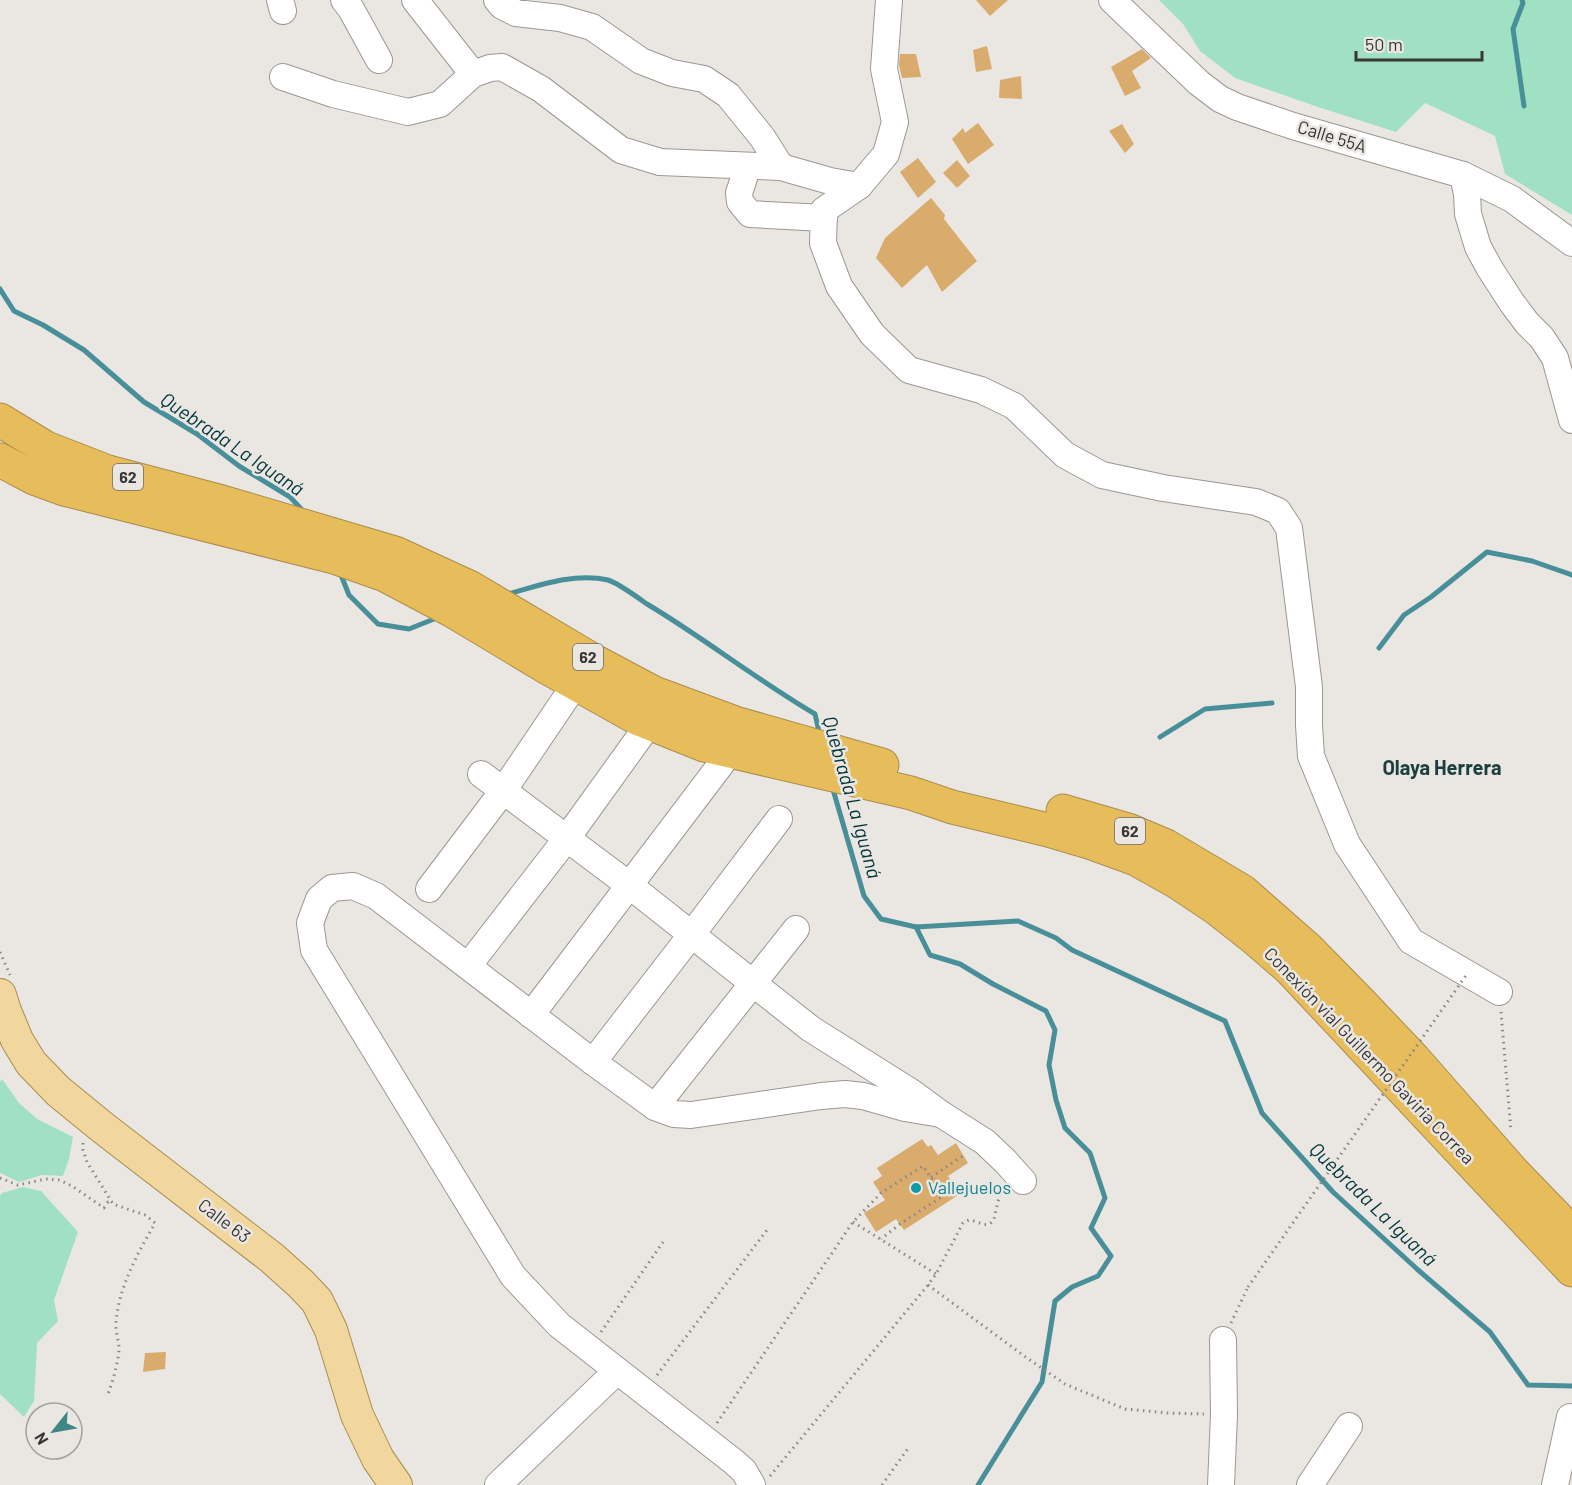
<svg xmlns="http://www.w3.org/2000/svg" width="1572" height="1485" font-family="Barlow,sans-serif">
	<rect width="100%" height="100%" fill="#eae7e3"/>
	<g fill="#a0e1c3">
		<path d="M1159,0h413v215l-67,-41 -10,-38 -70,-33 -29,29 -78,-25 -83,-29 -35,-27 -17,-27z"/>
		<path d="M2,1079l17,24 18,16 36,18 -4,22 -6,17 -21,-1 -23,7 -19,-9v-91z"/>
		<path d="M23,1187l18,4 37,41 -24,68 4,21 -21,22 -3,58 -10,16 -24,-23v-198l2,-3z"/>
	</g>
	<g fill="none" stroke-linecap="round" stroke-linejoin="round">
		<g stroke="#488f99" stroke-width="5">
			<path d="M1522,0l1,3 -10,26 11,77"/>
			<path d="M0,289l14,22 29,14 41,25 60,52 53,32 42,32 51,31 14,15"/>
			<path d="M339,570l10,25 29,29 31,5 30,-12"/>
			<path d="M505,595c32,-9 69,-23 103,-15 10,3 29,17 39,24 57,34 110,76 168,110l5,22"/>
			<path d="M1379,648l25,-33 27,-18 56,-45 45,9 40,14"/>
			<path d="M1160,737l45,-28 67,-6"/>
			<path d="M832,786l32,110 17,23 35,8 102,-6 38,17 16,12 153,71 37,92 71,79 84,77 73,63 38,53 44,1"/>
			<path d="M916,927l14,28 30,9 33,20 53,27 9,19 -6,35 7,35 9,28 25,25 15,45 -14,30 20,28 -13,20 -26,11 -17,14 -13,81 -64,103"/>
		</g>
	</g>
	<g fill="#d9ab6d">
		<path d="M976,0h32l-18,16z"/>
		<path d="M987,46l5,23 -16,3 -3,-22z"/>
		<path d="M1142,49l9,9 -19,13 9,17 -16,8 -14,-29z"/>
		<path d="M900,54h16l5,23 -19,1 -3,-13z"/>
		<path d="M1021,76l1,23 -23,-1 1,-18z"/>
		<path d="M978,123l16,22 -26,19 -16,-25 11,-11 2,5z"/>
		<path d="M1122,124l12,20 -9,9 -16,-22z"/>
		<path d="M918,158l18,24 -18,16 -18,-26z"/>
		<path d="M957,160l13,16 -13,12 -14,-15z"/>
		<path d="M931,198l14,17 -1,4 33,42 -35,31 -15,-27 -25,23 -26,-30 9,-20z"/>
		<path d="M922,1139l6,8 3,-2 7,10 18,-12 12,20 -20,13 12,18 -56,36 -8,-11 -20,13 -12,-19 21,-13 -12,-18 9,-6 -5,-8z"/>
		<path d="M166,1352l-1,17 -22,3 2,-19z"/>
	</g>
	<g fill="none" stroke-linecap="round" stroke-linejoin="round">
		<g stroke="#9b9894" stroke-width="28">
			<g id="minor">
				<path d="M280,0l3,11"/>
				<path d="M344,0l7,9 28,51"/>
				<path d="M415,0l58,74"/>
				<path d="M497,0l5,6 14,7 44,5 32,9 49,34 31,12 32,6 24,16 34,42 19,30"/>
				<path d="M889,0l-5,69 11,53 -9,32 -27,32 -35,24 -1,33 16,43 33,48 37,36 72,20 33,16 51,49 37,20 61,13 93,14 22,9 11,17 20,159v38l2,31 36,88 64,97 88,51"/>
				<path d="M1112,0l87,83 21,16 17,8 56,19 170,49 49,24 60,44"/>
				<path d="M283,77l50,17 75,18 32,-8 33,-30 17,-6 12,-1 39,22 80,61 39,12 121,5 49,14 29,5"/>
				<path d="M748,166l-9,27 1,9 10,12 74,4"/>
				<path d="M1463,175l4,19 1,20 10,33 12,22 22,34 15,20 15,15 13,20 17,62"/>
				<path d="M481,774l148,111 182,144 100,63 30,22 44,28 21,20 17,19"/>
				<path d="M429,889l74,-98 67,-99"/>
				<path d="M468,966l99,-128 77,-107"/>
				<path d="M531,1015l191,-252"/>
				<path d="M593,1062l99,-128 87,-115"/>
				<path d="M655,1107l141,-178"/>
				<path d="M498,1485l119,-114"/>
				<path d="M752,1485l-8,-14 -10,-9 -175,-137 -46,-49 -199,-326 -4,-27 9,-24 13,-11 21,-2 23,10 217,166 62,45 19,7 17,1 130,-19 24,-2 18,2 42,12 36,6"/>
				<path d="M1221,1485l3,-70 -1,-75"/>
				<path d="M1310,1485l39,-59"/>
				<path d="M1555,1485l15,-68"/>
			</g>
		</g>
		<g stroke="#aa8d4e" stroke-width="34">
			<path id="major" d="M0,995l5,16 12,29 14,23 27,28 44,36 170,131 29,26 16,17 14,29 26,85 21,44 18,26"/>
		</g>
		<g stroke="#aa8d4e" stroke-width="35">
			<g id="highway">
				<path d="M0,420l46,28 62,24 114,30 173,51 76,35 123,73 60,32 81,30 147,42"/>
				<path d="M0,460l34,18 30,11 270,68 51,18 68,36 95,57 91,51 65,26 207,48 41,14 96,23 44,13 44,16 41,23 39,26 37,29 36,31 283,302"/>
				<path d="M1063,811l65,19 38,16 76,45 67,59 52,53 53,56 100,114 58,60"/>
			</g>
		</g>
		<g stroke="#898784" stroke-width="3" stroke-dasharray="1.5 4.5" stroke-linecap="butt">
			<path d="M0,952l10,23"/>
			<path d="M1501,1012l10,119"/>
			<path d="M83,1143v7l4,12 26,42 32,11 10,8c-17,30 -36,63 -39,99 -1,9 3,18 3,27 -1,15 -6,31 -11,45"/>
			<path d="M931,1177l35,-23"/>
			<path d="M0,1178l18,7 28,-6 13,1 13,6 32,22 4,-6 3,1"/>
			<path d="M853,1222l83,52"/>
			<path d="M928,1285l99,73 38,26 60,25 43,4 36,1"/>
			<path d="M1231,1323l17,-36"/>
			<path d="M601,1332l62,-90"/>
			<path d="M657,1375l110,-145"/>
			<path d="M717,1423l136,-201 28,-29 42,-27 20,30 -43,28 -19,15"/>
			<path d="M770,1476l158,-191 8,-11 27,-51 6,-3c10,1 19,10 25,-1l7,-30"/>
			<path d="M882,1485l27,-38"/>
		</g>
		<use href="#minor" stroke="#fff" stroke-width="26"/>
		<use href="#major" stroke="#f1d79d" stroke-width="32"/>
		<use href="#highway" stroke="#e7bc5b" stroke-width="33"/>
		<path stroke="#898784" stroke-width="3" stroke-dasharray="1.5 4.5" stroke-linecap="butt" d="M1248,1287l219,-313"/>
	</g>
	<circle fill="#0f9aa8" stroke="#eae7e3" stroke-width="2" cx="916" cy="1188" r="6"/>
	<g text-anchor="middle" stroke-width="5" stroke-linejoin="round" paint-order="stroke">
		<g fill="#eae7e3" stroke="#6d6c6a" stroke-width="1.5">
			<rect x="113" y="464" width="30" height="26" rx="4.5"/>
			<rect x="573" y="644" width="30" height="26" rx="4.5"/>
			<rect x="1115" y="818" width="30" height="26" rx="4.5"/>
		</g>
		<g font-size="16" font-weight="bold" fill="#383736">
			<text x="128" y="483">62</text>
			<text x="588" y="663">62</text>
			<text x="1130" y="837">62</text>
		</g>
		<g font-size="18" fill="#383736" stroke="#eae7e3">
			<text transform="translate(1332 137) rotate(17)" y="6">Calle 55A</text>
			<text transform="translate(1369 1056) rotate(46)" y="6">Conexión vial Guillermo Gaviria Correa</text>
			<text transform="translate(224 1221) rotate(37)" y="6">Calle 63</text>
		</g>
		<g font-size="18" fill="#0d838f" stroke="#eae7e3" text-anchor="start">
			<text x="928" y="1194">Vallejuelos</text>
		</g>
		<g font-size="20" font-style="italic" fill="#03363c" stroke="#eae7e3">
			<text transform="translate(232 444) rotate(34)" y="7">Quebrada La Iguaná</text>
			<text transform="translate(852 797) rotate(74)" y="7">Quebrada La Iguaná</text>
			<text transform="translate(1373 1204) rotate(44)" y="7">Quebrada La Iguaná</text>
		</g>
		<g font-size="20" font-weight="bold" fill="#1c3f3e" stroke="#eae7e3">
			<text x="1442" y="775">Olaya Herrera</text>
		</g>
	</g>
	<g transform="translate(54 1431) rotate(239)"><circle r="28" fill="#eae7e3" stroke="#a3a19e" stroke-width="1.5"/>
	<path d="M0-4.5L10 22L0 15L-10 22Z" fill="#3f8786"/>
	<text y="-9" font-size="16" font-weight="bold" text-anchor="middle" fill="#383736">N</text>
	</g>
	<path d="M1356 51v9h126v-9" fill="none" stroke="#383736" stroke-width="3"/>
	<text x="1365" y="51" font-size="18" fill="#383736" stroke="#eae7e3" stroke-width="4.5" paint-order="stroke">50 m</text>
</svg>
